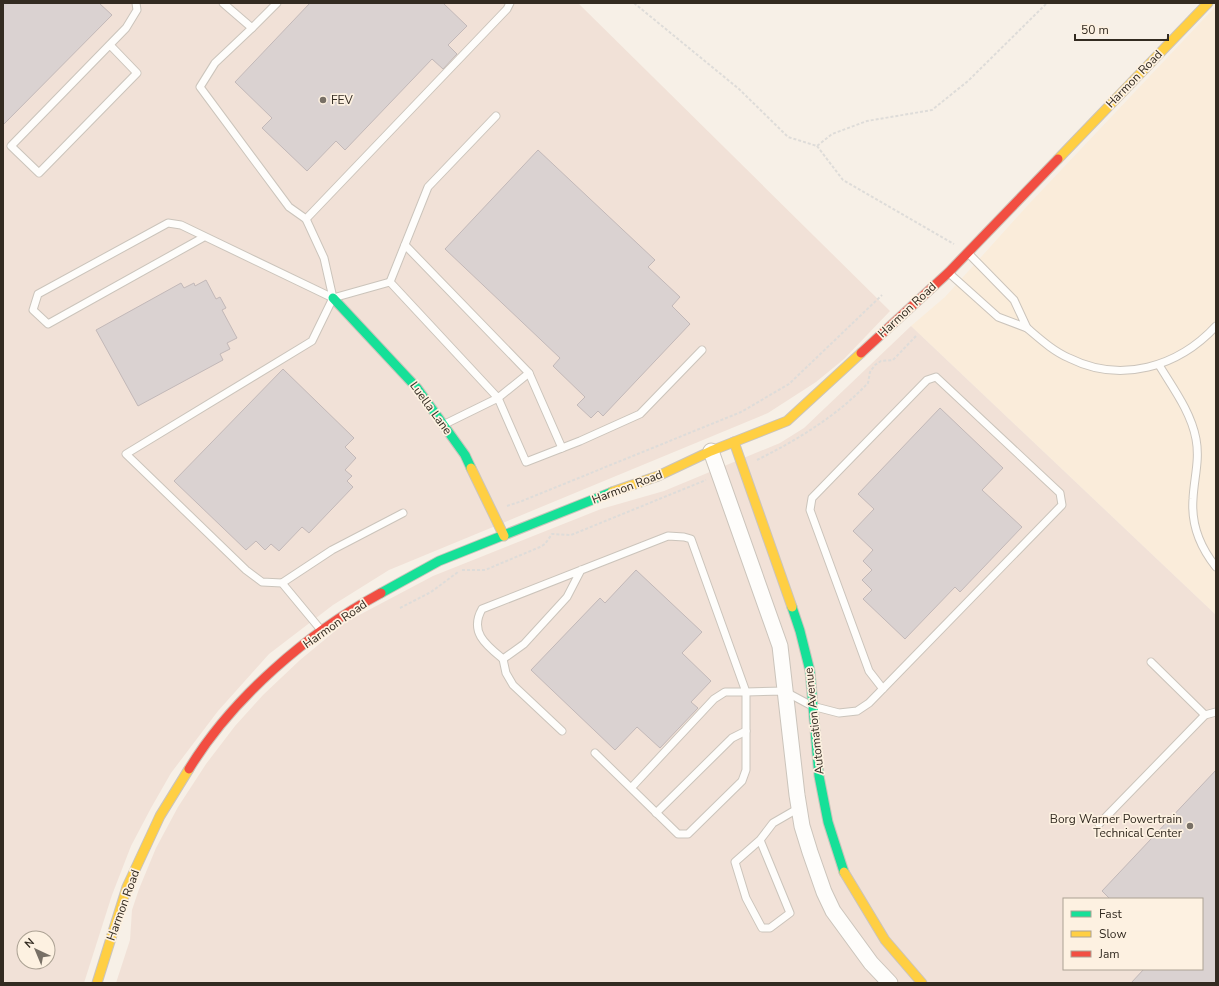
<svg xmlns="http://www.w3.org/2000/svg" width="1219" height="986" font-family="'Nunito Sans',sans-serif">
	<rect width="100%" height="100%" fill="#f7f0e7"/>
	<path fill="#faecda" d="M1216,6v609l-305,-289 34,-29 83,-92z"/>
	<g fill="#f1e1d7" fill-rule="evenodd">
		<path d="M3,3h575l312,308 -46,48 -28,23 -48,31 -379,157 -56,35 -64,49 -51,57 -47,62 -20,35 -20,38 -19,49 -28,88h-81zM24,938h24v24h-24z"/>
		<path d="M911,326l305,289v368h-1100l14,-43 2,-30 7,-21 17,-41 22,-41 28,-43 29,-38 28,-31 37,-35 46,-38 87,-46 168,-67 63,-18 116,-48 24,-15zM1064,899h138v70h-138z"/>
	</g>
	<g fill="#dad2d1" stroke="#c2b8b8">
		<path d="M3,3h96l13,12 -109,110z"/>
		<path d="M310,3h133l24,23 -19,19 9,9 -14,15 -11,-10 -87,91 -9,-9 -29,30 -45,-43 10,-10 -37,-36z"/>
		<path d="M538,150l117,110 -7,7 32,30 -8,9 18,18 -87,92 -5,-5 -7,7 -14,-13 8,-8 -32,-31 7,-8 -115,-109z"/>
		<path d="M206,280l10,19 4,-2 6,11 -4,2 15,28 -10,5 3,6 -10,5 3,6 -85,46 -42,-76 85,-47 3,5 10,-5 1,3z"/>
		<path d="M283,369l71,69 -9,9 11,11 -11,12 7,6 -5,5 6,6 -44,46 -7,-6 -23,24 -8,-7 -6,6 -9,-9 -10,9 -72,-69z"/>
		<path d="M940,408l63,60 -21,22 40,37 -62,65 -5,-5 -50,52 -42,-40 9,-9 -10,-10 10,-10 -9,-9 10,-11 -20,-19 21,-22 -16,-15z"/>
		<path d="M636,570l66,62 -20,21 29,28 -20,21 7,6 -38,40 -23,-21 -22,23 -84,-80 69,-72 5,5z"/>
		<path d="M1216,770v213h-85l13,-14h58v-70h-92l-8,-8z"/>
	</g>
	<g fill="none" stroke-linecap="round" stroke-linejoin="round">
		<g stroke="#cbc4bb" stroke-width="9">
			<g id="lane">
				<path d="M223,3l29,25 25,-25"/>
				<path d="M252,28l-37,35 -15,24 89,120 17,12 201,-210 3,-6"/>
				<path d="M110,45l27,28 -98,100 -28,-27 115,-118 11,-18 -1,-7"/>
				<path d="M306,219l18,39 9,40 -21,43 -186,113 120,116 16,12 20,1 39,47"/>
				<path d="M204,237l-156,87 -15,-14 5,-16 130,-71 13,2 152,73 57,-16 108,116 31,-25"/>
				<path d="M405,245l124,128 33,75"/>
				<path d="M950,274l48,43 29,11 -13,-28 -45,-46"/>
				<path d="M390,282l38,-95 68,-71"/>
				<path d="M1027,328c13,11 26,23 42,30 52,26 109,9 147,-32"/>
				<path d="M1159,365c14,23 32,47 37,74 4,21 -2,39 -3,60 -2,26 7,48 23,68"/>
				<path d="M445,424l53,-26 28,64 54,-21 60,-27 62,-64"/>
				<path d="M581,570l-14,27 -43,47 -21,15c-17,-14 -34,-27 -21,-50l186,-73 16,1 7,2 55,153 38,-1 28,15 27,7 18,-2 12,-8 193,-198 -2,-12 -124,-116 -9,3 -115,118 -2,12 59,161 14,18"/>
				<path d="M282,583l50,-33 71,-37"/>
				<path d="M503,659l3,14 7,12 49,46"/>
				<path d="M1151,662l54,53"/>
				<path d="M595,753l83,81h10l54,-53 4,-11v-78h-21l-11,7 -83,89"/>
				<path d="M656,813l76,-75 14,-7"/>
				<path d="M1099,824l106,-109 11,-3"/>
				<path d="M760,840l30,73 -20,15h-8l-16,-30 -11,-36 25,-22 13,-17 26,-15"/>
			</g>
		</g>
		<g stroke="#cbc4bb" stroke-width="17">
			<path id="street" d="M711,451l69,195 17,149 5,31 8,26 14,40 9,19 38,52 19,20"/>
		</g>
		<g stroke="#cbc4bb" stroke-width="11">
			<g id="fast">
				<path d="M333,298l84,90 48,67 6,13"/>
				<path d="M381,593l58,-32 173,-69"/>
				<path d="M792,607l8,24 10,40 9,105 9,46 16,50"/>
			</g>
		</g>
		<g stroke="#cbc4bb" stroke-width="11">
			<g id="slow">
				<path d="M1058,159l150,-156"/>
				<path d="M734,442l58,165"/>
				<path d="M471,468l33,68"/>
				<path d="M612,492l46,-16 53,-25 76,-30 74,-68"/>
				<path d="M844,872l41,68 37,43"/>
				<path d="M97,983l30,-96 33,-71 29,-47"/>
			</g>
		</g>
		<g stroke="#cbc4bb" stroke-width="11">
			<g id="jam">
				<path d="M861,353l88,-81 109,-113"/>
				<path d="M189,769c44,-72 119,-136 192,-176"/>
			</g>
		</g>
		<g stroke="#dedcd9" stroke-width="2" stroke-dasharray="3 2" stroke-linecap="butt">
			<path d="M634,3l105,86 49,48 29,9 15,-12 35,-13 65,-11 36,-29 79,-78"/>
			<path d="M817,146l26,34 111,64"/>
			<path d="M757,460c40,-20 80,-44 111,-77l2,-11 5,-7 6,-4 12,-1 24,-25"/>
			<path d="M507,506l15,-5 219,-89 48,-28 93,-89"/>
			<path d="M462,570h23l55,-23 5,-3 7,-10 19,1 135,-55"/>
			<path d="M400,608l31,-16 27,-20"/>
		</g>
		<use href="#lane" stroke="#fefdfb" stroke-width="7"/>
		<use href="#street" stroke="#fefdfb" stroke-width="15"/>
		<use href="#fast" stroke="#16e098" stroke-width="9"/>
		<use href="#slow" stroke="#ffcf43" stroke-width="9"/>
		<use href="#jam" stroke="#f24e42" stroke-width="9"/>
	</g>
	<g fill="#787066" stroke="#fdf1e1" stroke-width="1.5">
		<circle cx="323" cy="100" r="4"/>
		<circle cx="1190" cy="826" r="4"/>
	</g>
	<g text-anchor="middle" stroke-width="3.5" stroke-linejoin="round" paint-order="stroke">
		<g font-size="12" fill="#332b21" stroke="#fdf1e1">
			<text transform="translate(1134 79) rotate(-46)" y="4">Harmon Road</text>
			<text transform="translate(907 310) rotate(-43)" y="4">Harmon Road</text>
			<text transform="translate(431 408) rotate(54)" y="4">Luella Lane</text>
			<text transform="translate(627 487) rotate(-21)" y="4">Harmon Road</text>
			<text transform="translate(335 624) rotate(-35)" y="4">Harmon Road</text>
			<text transform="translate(814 721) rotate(-96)" y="4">Automation Avenue</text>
			<text transform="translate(123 905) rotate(-70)" y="4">Harmon Road</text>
		</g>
		<g font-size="12" fill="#332b21" stroke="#fdf1e1" text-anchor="start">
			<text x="331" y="104">FEV</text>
			<text x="1182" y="823" text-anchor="end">Borg Warner Powertrain<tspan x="1182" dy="14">Technical Center</tspan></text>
		</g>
	</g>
	<rect width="1219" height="986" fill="none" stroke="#332b21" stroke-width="8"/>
	<rect x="1063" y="898" width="140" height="72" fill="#fdf1e1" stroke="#aca294"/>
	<rect x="1071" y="911" width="20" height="6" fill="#16e098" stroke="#aca294"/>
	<text x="1099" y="918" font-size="12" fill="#332b21">Fast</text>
	<rect x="1071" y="931" width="20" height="6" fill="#ffcf43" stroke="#aca294"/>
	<text x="1099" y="938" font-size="12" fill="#332b21">Slow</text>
	<rect x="1071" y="951" width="20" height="6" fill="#f24e42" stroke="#aca294"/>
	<text x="1099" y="958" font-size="12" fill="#332b21">Jam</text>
	<g transform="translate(36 950) rotate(316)"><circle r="19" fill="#fdf1e1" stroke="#aca294"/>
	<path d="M0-3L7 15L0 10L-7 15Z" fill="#787066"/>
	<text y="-6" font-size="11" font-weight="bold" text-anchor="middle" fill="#332b21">N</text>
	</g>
	<path d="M1075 34v6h93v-6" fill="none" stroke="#332b21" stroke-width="2"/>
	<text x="1081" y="34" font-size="12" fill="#332b21" stroke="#fdf1e1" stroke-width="3" paint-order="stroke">50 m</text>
</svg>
